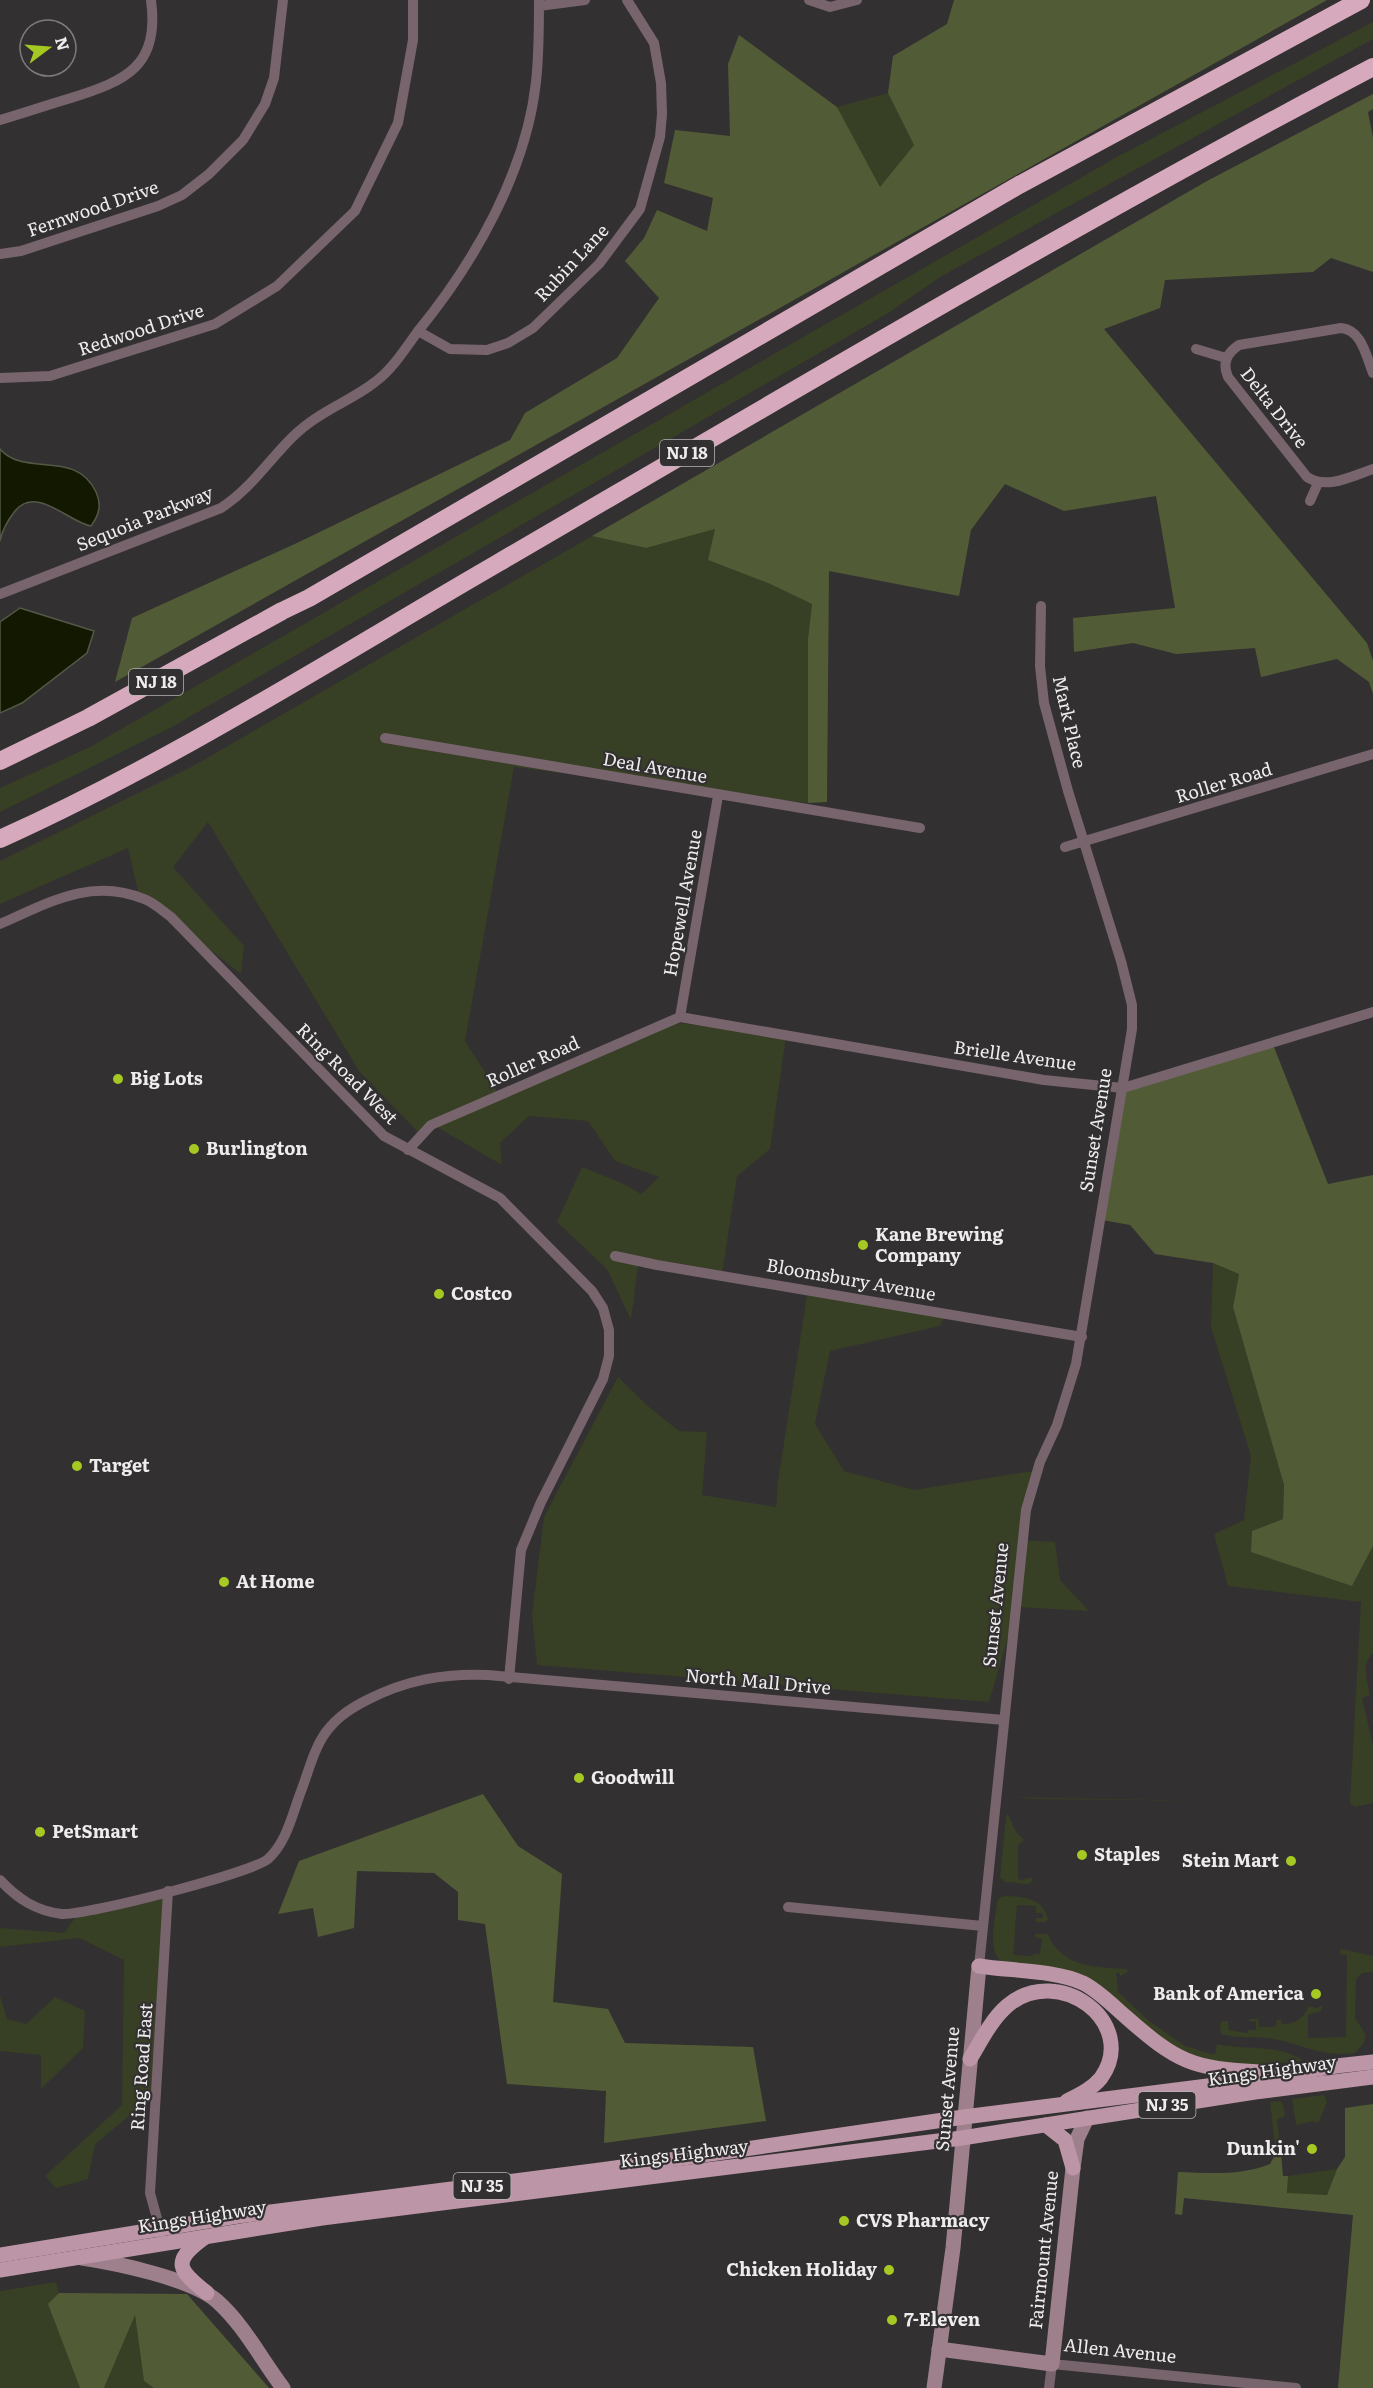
<svg xmlns="http://www.w3.org/2000/svg" width="1373" height="2388" font-family="Literata,serif">
	<rect width="100%" height="100%" fill="#333031"/>
	<g fill="#373f24">
		<path d="M1373,22v17l-433,238 -50,35 -718,415 -172,85v-24l90,-41 1025,-589z"/>
		<path d="M888,93l26,52 -34,43 -43,-81z"/>
		<path d="M715,529l53,54 44,21 -4,35v164l-294,-36 -49,274 34,53 172,-72 115,14 -16,113 -33,27 -15,99 -83,-17 -8,62 -24,-51 -50,-47 25,-55 42,17 17,10 18,-17 -44,-16 -27,-40 -59,-5 -29,27 2,22 -67,-39 -17,6 -59,-61 -151,-249 -35,45 71,79 -3,28 -95,-75 -8,-8 -10,-43 -128,56v-43l193,-95 399,-230 54,12z"/>
		<path d="M1213,1263l26,11 -6,33 51,178 -1,34 -31,12 100,55 21,-40v107c-12,12 -6,27 -3,42l-8,3 11,47v58l-18,4 -5,-4 11,-201 -133,-16 -14,-52 30,-14 7,-64 -40,-129z"/>
		<path d="M808,1289l139,23 -7,14 -110,25 -15,73 29,47 70,19 125,-20 -17,70 33,2 5,38 29,31 -72,-4 -28,95 -452,-37 -5,-50 12,-98 74,-140 31,30 30,24 28,1 -5,63 74,12 2,-26z"/>
		<path d="M1009,1797l202,4 -175,-2z"/>
		<path d="M1008,1814l8,18 8,8 -6,5v33l4,3 4,-3h6v3l-4,3 -22,-2 -6,-4 6,-61z"/>
		<path d="M170,1888l-13,205 -62,51 -7,35 -32,9 -11,-12 77,-71 2,-145 -45,-22 -79,9v-19l64,5 16,-22z"/>
		<path d="M1005,1896c19,1 37,1 43,23l-3,3h-9v-4h7v-5h-7v-7l-19,-1 -4,50 19,1 2,-2h6l2,-15 -7,-2v-3h12c4,5 6,12 11,16 20,19 43,17 69,19l1,3 -8,4v-3h-4l2,19 31,29 36,25 27,8h3l2,-10c25,6 66,0 86,17l-56,5 -49,-7 -36,-20 -62,-53 -98,-24c-16,-11 -6,-44 -5,-60l3,-5z"/>
		<path d="M1342,1949l31,7v16l-11,1 -6,6 -1,39 11,17 -2,8 -9,10c-33,5 -52,-9 -82,-14 -18,-3 -35,0 -52,-5l-1,-10 2,-3h6l1,9 18,3 2,-3h7v-8l-7,-1v-2h9l1,8h16l2,-7h4l1,4c14,0 21,-6 27,-18l8,2 6,-3 -2,6 -13,4v23l38,-1 1,-82 -7,-1v-4z"/>
		<path d="M0,1996l7,23 19,5 29,-27 30,14 -2,37 -42,41v-34l-41,-4z"/>
		<path d="M1324,2095l3,7 -8,20 -4,1 -1,-2 -18,4 -4,-26z"/>
		<path d="M1280,2101l3,3 2,12 -8,4 4,34 -5,1 -6,-53z"/>
		<path d="M1337,2169l-10,26 -40,-1 1,-18z"/>
		<path d="M56,2282l3,11 -10,12 31,83h-80v-97z"/>
		<path d="M135,2314l9,67 10,7h-50z"/>
	</g>
	<g fill="#515c36">
		<path d="M954,0h373l-1212,682 17,-64 167,-76 211,-102 15,-27 92,-55 42,-60 -34,-37 19,-23 13,-28 50,21 6,-33 -49,-15 11,-53 55,6 -2,-72 11,-29 98,72 43,80 34,-42 -26,-52 5,-37 54,-32z"/>
		<path d="M1373,94v15l-5,3 5,26v134l-42,-14 -18,14 -148,8 -5,28 -56,21 263,314 6,18v33l-4,-12 -32,-23 -76,18 -6,-29 -79,6 -43,-11 -59,9 -1,-34 102,-10 -19,-112 -92,15 -59,-27 -34,46 -12,66 -130,-25 -2,231 -19,1v-164l4,-35 -44,-21 -60,-23 7,-31 -69,19 -54,-12 615,-355z"/>
		<path d="M1272,1042l56,142 45,-9v371l-21,40 -101,-34 1,-21 31,-12 1,-34 -51,-178 6,-33 -26,-11 -58,-9 -25,-29 -28,-5 21,-127z"/>
		<path d="M483,1794l35,52 44,28 -9,128 55,7 17,34 128,4 13,74 -162,22 2,-52 -99,-7 -22,-160 -27,-4v-28l-24,-19 -77,-2 -3,57 -36,9 -5,-29 -35,6 21,-53z"/>
		<path d="M1373,2104v284h-35l15,-173 -169,-17 -2,17 -7,-1 3,-42c31,1 63,4 92,-8l5,-9 6,-1 2,22h5l-1,17 40,2 10,-26 8,-12v-49z"/>
		<path d="M59,2293l128,1 82,94h-115l-10,-7 -9,-66 -31,73h-24l-32,-84z"/>
	</g>
	<g fill="#121900" stroke="#545847" stroke-width="1.5">
		<path d="M0,449c25,29 75,-1 96,43 6,13 3,23 -5,34 -23,-4 -54,-41 -76,-15 -7,9 -13,19 -15,30z"/>
		<path d="M20,608l74,23 -7,22 -65,50 -22,10v-91z"/>
	</g>
	<g fill="none" stroke-linecap="round" stroke-linejoin="round">
		<g stroke="#77646c" stroke-width="10">
			<path d="M809,0l21,7 27,-7"/>
			<path d="M539,6l46,-6"/>
			<path d="M0,120c24,-7 47,-15 71,-22 55,-17 89,-32 80,-98"/>
			<path d="M0,254l21,-3 137,-45 24,-11 27,-21 34,-34 22,-36 9,-26 9,-78"/>
			<path d="M418,331l32,18 37,1 21,-7 25,-15 66,-64 41,-55 20,-72 2,-23 -1,-31 -7,-40 -27,-43"/>
			<path d="M1196,349l30,9"/>
			<path d="M1373,373c-7,-17 -11,-43 -32,-45l-102,17c-12,8 -17,18 -11,32l79,100c20,13 45,-1 66,-8"/>
			<path d="M0,378l50,-2 165,-52 62,-38 78,-75 43,-88 15,-83v-40"/>
			<path d="M1310,501l8,-18"/>
			<path d="M0,594l221,-86c36,-23 55,-61 88,-85 21,-16 46,-25 66,-41 18,-13 31,-35 44,-52 56,-69 107,-158 117,-248 3,-27 3,-55 3,-82"/>
			<path d="M385,738l535,90"/>
			<path d="M1065,847l308,-93"/>
			<path d="M0,924c48,-21 91,-47 144,-25 9,3 19,12 27,18l213,219 116,62 92,93 11,17 6,22v26l-6,23 -62,123 -20,48 -12,129"/>
			<path d="M680,1017l364,63 79,8 250,-76"/>
			<path d="M680,1017l38,-221"/>
			<path d="M408,1150l23,-25 249,-108"/>
			<path d="M615,1256l42,9 425,72"/>
			<path d="M0,1880c18,19 36,31 62,34 23,2 189,-41 206,-55 18,-16 24,-43 32,-65 8,-20 13,-44 26,-62 11,-15 24,-23 39,-31 40,-21 79,-28 123,-26l516,45"/>
			<path d="M788,1907l195,19"/>
			<path d="M979,1966l47,-456 14,-48 17,-37 19,-61 56,-335v-24l-11,-44 -53,-170 -24,-88 -4,-37 1,-60"/>
			<path d="M161,2233l-11,-40 18,-302"/>
			<path d="M1049,2388l3,-24 244,24"/>
		</g>
		<g stroke="#9e808d" stroke-width="15">
			<path d="M82,2258c34,5 110,21 135,43 27,24 44,58 66,87"/>
			<path d="M939,2349l113,15 21,-196 4,-29 10,-21"/>
			<path d="M934,2388l19,-140 26,-282"/>
		</g>
		<g stroke="#bc96a6" stroke-width="15">
			<path d="M979,1966c31,5 77,4 104,17 16,8 29,22 43,34 51,45 66,52 135,55"/>
			<path d="M970,2059c11,-18 21,-39 37,-53 51,-44 133,17 94,72 -9,11 -22,17 -34,23"/>
			<path d="M1046,2125l19,15 8,28"/>
			<path d="M204,2238c-33,24 -26,32 3,55"/>
			<path d="M0,2255l238,-39 370,-47 356,-52 275,-35 97,-16 37,-4"/>
			<path d="M0,2270l322,-52 640,-80 293,-46 118,-15"/>
		</g>
		<g stroke="#d7a9bd" stroke-width="18">
			<path d="M0,761l88,-43 194,-107 27,-13 710,-413 342,-185"/>
			<path d="M0,839c173,-78 334,-181 498,-276 290,-169 578,-340 875,-496"/>
		</g>
	</g>
	<g fill="#a5c822" stroke="#333031" stroke-width="2">
		<circle cx="118" cy="1079" r="6"/>
		<circle cx="194" cy="1149" r="6"/>
		<circle cx="863" cy="1245" r="6"/>
		<circle cx="439" cy="1294" r="6"/>
		<circle cx="77" cy="1466" r="6"/>
		<circle cx="224" cy="1582" r="6"/>
		<circle cx="579" cy="1778" r="6"/>
		<circle cx="40" cy="1832" r="6"/>
		<circle cx="1082" cy="1855" r="6"/>
		<circle cx="1291" cy="1861" r="6"/>
		<circle cx="1316" cy="1994" r="6"/>
		<circle cx="1312" cy="2149" r="6"/>
		<circle cx="844" cy="2221" r="6"/>
		<circle cx="889" cy="2270" r="6"/>
		<circle cx="892" cy="2320" r="6"/>
	</g>
	<g text-anchor="middle" stroke-width="4.5" stroke-linejoin="round" paint-order="stroke">
		<g fill="#333031" stroke="#b6b4b5" stroke-width="1.5">
			<rect x="660" y="440" width="54" height="26" rx="4.5"/>
			<rect x="129" y="669" width="54" height="26" rx="4.5"/>
			<rect x="1138.5" y="2092" width="57" height="26" rx="4.5"/>
			<rect x="453.5" y="2173" width="57" height="26" rx="4.5"/>
		</g>
		<g font-size="16" font-weight="bold" fill="#eeeced">
			<text x="687" y="459">NJ 18</text>
			<text x="156" y="688">NJ 18</text>
			<text x="1167" y="2111">NJ 35</text>
			<text x="482" y="2192">NJ 35</text>
		</g>
		<g font-size="18" fill="#eeeced" stroke="#333031">
			<text transform="translate(93 209) rotate(-19)" y="6">Fernwood Drive</text>
			<text transform="translate(572 263) rotate(-47)" y="6">Rubin Lane</text>
			<text transform="translate(141 330) rotate(-18)" y="6">Redwood Drive</text>
			<text transform="translate(1274 408) rotate(52)" y="6">Delta Drive</text>
			<text transform="translate(145 519) rotate(-22)" y="6">Sequoia Parkway</text>
			<text transform="translate(1069 722) rotate(77)" y="6">Mark Place</text>
			<text transform="translate(655 768) rotate(10)" y="6">Deal Avenue</text>
			<text transform="translate(1224 783) rotate(-17)" y="6">Roller Road</text>
			<text transform="translate(683 903) rotate(-80)" y="6">Hopewell Avenue</text>
			<text transform="translate(1015 1056) rotate(8)" y="6">Brielle Avenue</text>
			<text transform="translate(533 1062) rotate(-24)" y="6">Roller Road</text>
			<text transform="translate(347 1074) rotate(45)" y="6">Ring Road West</text>
			<text transform="translate(1096 1130) rotate(-81)" y="6">Sunset Avenue</text>
			<text transform="translate(851 1280) rotate(10)" y="6">Bloomsbury Avenue</text>
			<text transform="translate(996 1605) rotate(-84)" y="6">Sunset Avenue</text>
			<text transform="translate(758 1682) rotate(5)" y="6">North Mall Drive</text>
			<text transform="translate(142 2067) rotate(-86)" y="6">Ring Road East</text>
			<text transform="translate(1272 2071) rotate(-8)" y="6">Kings Highway</text>
			<text transform="translate(948 2089) rotate(-85)" y="6">Sunset Avenue</text>
			<text transform="translate(684 2154) rotate(-7)" y="6">Kings Highway</text>
			<text transform="translate(202 2217) rotate(-9)" y="6">Kings Highway</text>
			<text transform="translate(1044 2250) rotate(-84)" y="6">Fairmount Avenue</text>
			<text transform="translate(1120 2351) rotate(6)" y="6">Allen Avenue</text>
		</g>
		<g font-size="18" font-weight="bold" fill="#eeeced" stroke="#333031" text-anchor="start">
			<text x="130" y="1085">Big Lots</text>
			<text x="206" y="1155">Burlington</text>
			<text x="875" y="1241">Kane Brewing<tspan x="875" dy="21">Company</tspan></text>
			<text x="451" y="1300">Costco</text>
			<text x="89" y="1472">Target</text>
			<text x="236" y="1588">At Home</text>
			<text x="591" y="1784">Goodwill</text>
			<text x="52" y="1838">PetSmart</text>
			<text x="1094" y="1861">Staples</text>
			<text x="1279" y="1867" text-anchor="end">Stein Mart</text>
			<text x="1304" y="2000" text-anchor="end">Bank of America</text>
			<text x="1300" y="2155" text-anchor="end">Dunkin'</text>
			<text x="856" y="2227">CVS Pharmacy</text>
			<text x="877" y="2276" text-anchor="end">Chicken Holiday</text>
			<text x="904" y="2326">7-Eleven</text>
		</g>
	</g>
	<g transform="translate(48 48) rotate(74)"><circle r="28" fill="#333031" stroke="#7e7b7c" stroke-width="1.5"/>
	<path d="M0-4.5L10 22L0 15L-10 22Z" fill="#a5c822"/>
	<text y="-9" font-size="16" font-weight="bold" text-anchor="middle" fill="#eeeced">N</text>
	</g>
</svg>
